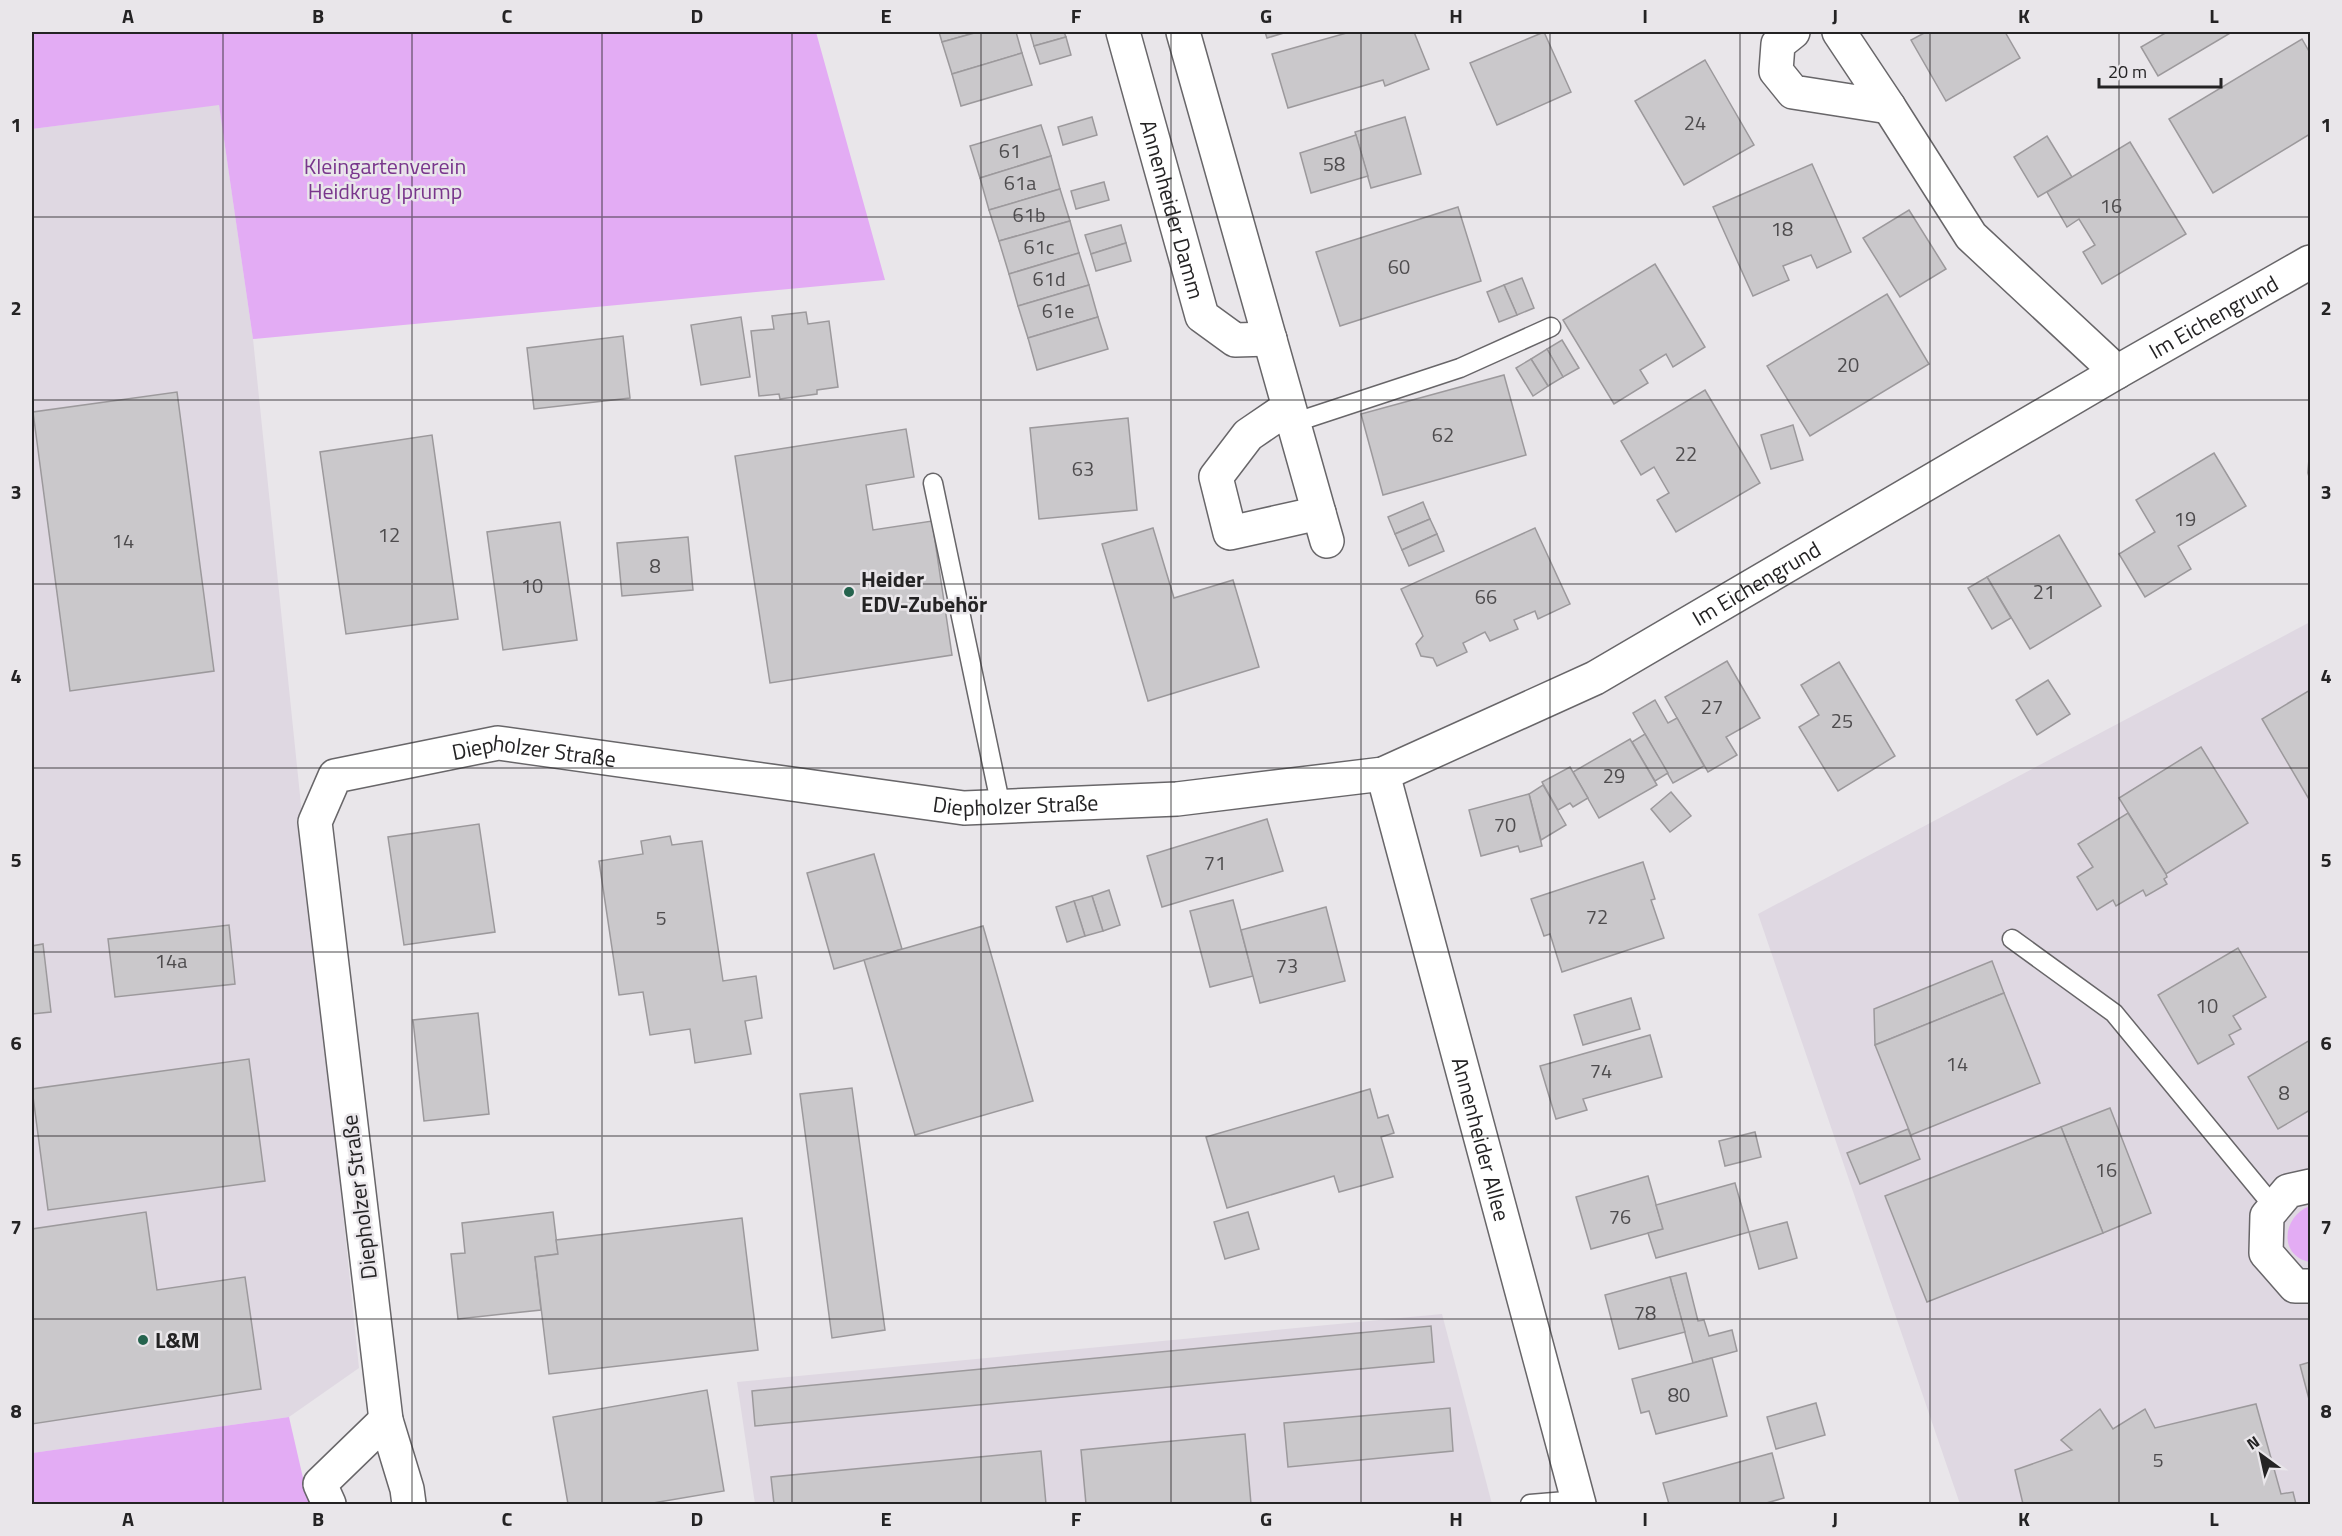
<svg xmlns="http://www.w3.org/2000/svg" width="2342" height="1536" font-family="'Titillium Web',sans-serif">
	<rect width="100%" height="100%" fill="#e9e6ea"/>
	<g fill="#dfd8e2">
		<path d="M219,104l34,235 106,1029 -70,49 -257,36v-1324z"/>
		<path d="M2310,622v882h-350l-202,-590z"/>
		<path d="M1442,1314l50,190h-737l-18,-122z"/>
	</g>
	<g fill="#e3acf4">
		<path d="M32,32h784l69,248 -632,59 -34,-234 -187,24z"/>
		<path d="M2310,1206v56c-32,-6 -28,-46 0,-56z"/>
		<path d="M289,1417l20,87h-277v-51z"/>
	</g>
	<g fill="#cac8cb" stroke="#9c999c" stroke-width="1.5">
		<path d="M939,32h39l-36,10z"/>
		<path d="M978,32h38l6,21 -70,21 -10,-32z"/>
		<path d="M1030,32h34l2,5 -32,9z"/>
		<path d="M1265,32h22l-20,6z"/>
		<path d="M1350,32h64l15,37 -44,17 -2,-6 -95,28 -16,-54z"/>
		<path d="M1544,32l27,60 -74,33 -27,-62z"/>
		<path d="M1926,32h79l15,26 -74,43 -35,-61z"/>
		<path d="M2167,32h65l-74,44 -17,-29z"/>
		<path d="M1066,37l5,18 -31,9 -6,-18z"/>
		<path d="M2302,39l8,14v81l-97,59 -44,-74z"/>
		<path d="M1022,53l10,32 -71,21 -9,-32z"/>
		<path d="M1705,60l49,85 -70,40 -49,-84z"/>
		<path d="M1092,117l5,18 -34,10 -5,-18z"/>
		<path d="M1405,117l16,57 -50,14 -16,-56z"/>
		<path d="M1041,125l10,31 -71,22 -10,-32z"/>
		<path d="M1356,135l12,41 -57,17 -11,-40z"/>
		<path d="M2047,136l25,41 -34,20 -24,-40z"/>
		<path d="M2130,142l56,92 -84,50 -19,-32 12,-7 -16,-26 -12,8 -20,-35z"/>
		<path d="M1051,156l9,33 -71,21 -9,-32z"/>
		<path d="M1812,164l39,88 -34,16 -6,-13 -28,11 6,14 -36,16 -40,-89z"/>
		<path d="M1104,182l5,18 -33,9 -5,-18z"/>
		<path d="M1060,189l10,32 -71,20 -10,-31z"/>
		<path d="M1458,207l23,74 -141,45 -24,-74z"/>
		<path d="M1909,210l37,59 -46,28 -37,-59z"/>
		<path d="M1070,221l9,32 -70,21 -10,-33z"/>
		<path d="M1121,225l5,18 -35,11 -6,-19z"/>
		<path d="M1126,243l5,18 -35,10 -5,-17z"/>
		<path d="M1079,253l10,32 -71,21 -9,-32z"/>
		<path d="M1655,264l50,83 -32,20 -7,-13 -26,16 8,13 -34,21 -51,-84z"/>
		<path d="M1522,278l12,30 -17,7 -13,-30z"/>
		<path d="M1089,285l9,32 -70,21 -10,-32z"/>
		<path d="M1504,285l13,30 -18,7 -12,-30z"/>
		<path d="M1887,294l42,70 -119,72 -43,-70z"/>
		<path d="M806,312l2,12 21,-3 9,66 -21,3v4l-37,5 -1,-5 -20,2 -8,-65 23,-2 -2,-13z"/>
		<path d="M741,317l9,60 -49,8 -10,-60z"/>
		<path d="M1098,317l10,32 -71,21 -9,-32z"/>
		<path d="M623,336l7,62 -96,11 -7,-61z"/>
		<path d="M1562,340l17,28 -16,9 -16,-28z"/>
		<path d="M1547,349l16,28 -15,9 -17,-27z"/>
		<path d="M1531,359l17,27 -15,10 -17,-28z"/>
		<path d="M1504,375l22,80 -143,40 -22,-81z"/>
		<path d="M1705,390l55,93 -84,49 -19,-32 12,-7 -15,-26 -13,8 -20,-34z"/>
		<path d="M177,392l37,279 -144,20 -37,-279z"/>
		<path d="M1128,418l9,92 -98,9 -9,-91z"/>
		<path d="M1793,425l10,35 -32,9 -10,-34z"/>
		<path d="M906,429l8,48 -48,8 7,45 59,-9 20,134 -182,28 -35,-227z"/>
		<path d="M432,435l26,184 -112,15 -26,-182z"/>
		<path d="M2310,443v38l-2,-8z"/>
		<path d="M2214,453l32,53 -68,40 13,23 -46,28 -26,-43 36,-22 -19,-32z"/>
		<path d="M1423,502l7,17 -35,15 -7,-17z"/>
		<path d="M1430,519l7,15 -35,16 -7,-16z"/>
		<path d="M560,522l17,118 -74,10 -16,-118z"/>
		<path d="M1153,528l21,70 59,-18 26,87 -111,34 -46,-157z"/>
		<path d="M1535,528l35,76 -32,15 -3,-8 -21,9 4,9 -28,12 -5,-9 -22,11 4,9 -30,14 -4,-8 -12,-2 -5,-12 7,-8 -22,-47z"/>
		<path d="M1437,534l7,17 -35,15 -7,-16z"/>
		<path d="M2059,535l42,71 -71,43 -43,-72z"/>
		<path d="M688,537l5,53 -71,6 -5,-53z"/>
		<path d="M1987,577l24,41 -19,11 -24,-41z"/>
		<path d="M1727,661l33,57 -34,19 11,18 -29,17 -43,-75z"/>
		<path d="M1839,662l56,94 -57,35 -39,-64 20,-12 -18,-30z"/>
		<path d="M2048,680l22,34 -33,21 -21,-35z"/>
		<path d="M2310,690v111l-48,-82z"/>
		<path d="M1655,700l13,23 9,-5 27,48 -31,17 -40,-70z"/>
		<path d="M1645,734l23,39 -13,8 -23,-39z"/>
		<path d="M1630,739l27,46 -58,33 -26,-46z"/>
		<path d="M2201,747l47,76 -82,51 -47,-76z"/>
		<path d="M1570,767l18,31 -15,9 -3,-4 -12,7 -16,-28z"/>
		<path d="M1543,785l23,40 -25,15 -12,-46z"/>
		<path d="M1671,792l20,24 -21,16 -19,-23z"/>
		<path d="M1529,794l13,52 -22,6 -2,-6 -37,10 -12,-46z"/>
		<path d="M2128,813l38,61 1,3 -3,2 3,5 -21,12 -3,-6 -27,16 -3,-6 -16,10 -20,-33 16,-10 -15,-23z"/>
		<path d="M1267,819l16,52 -121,36 -15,-51z"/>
		<path d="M479,824l16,108 -91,13 -16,-108z"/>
		<path d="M670,836l2,9 30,-4 21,140 33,-5 6,42 -17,3 6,33 -56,9 -5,-34 -40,6 -7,-43 -24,3 -20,-134 44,-7 -2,-13z"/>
		<path d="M874,854l28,95 -68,20 -27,-96z"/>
		<path d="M1643,862l12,37 -4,1 13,38 -102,34 -12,-38 -6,2 -13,-37z"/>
		<path d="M1109,890l11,35 -17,6 -11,-35z"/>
		<path d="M1092,896l11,35 -18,5 -11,-35z"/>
		<path d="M1233,900l20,76 -43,11 -20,-76z"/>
		<path d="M1074,901l11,35 -18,6 -11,-35z"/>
		<path d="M1326,907l19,74 -85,22 -19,-73z"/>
		<path d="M229,925l6,59 -120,13 -7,-58z"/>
		<path d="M983,926l50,175 -118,34 -51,-175z"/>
		<path d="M43,944l8,68 -19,2v-68z"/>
		<path d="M2238,948l28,49 -33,19 8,13 -12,6 5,9 -36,20 -40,-69z"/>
		<path d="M1992,961l12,32 -129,52 -1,-36z"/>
		<path d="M2004,993l36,90 -129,52 -36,-90z"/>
		<path d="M1631,998l9,31 -57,16 -9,-30z"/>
		<path d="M478,1013l11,101 -65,7 -11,-101z"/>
		<path d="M1650,1035l12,42 -79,22 4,11 -31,9 -16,-53z"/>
		<path d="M2310,1040v70l-32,19 -30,-52z"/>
		<path d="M249,1059l16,122 -217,29 -16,-121z"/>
		<path d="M852,1088l33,242 -53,8 -32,-244z"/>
		<path d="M1370,1089l8,29 10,-3 6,18 -13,4 12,40 -54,15 -5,-16 -107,32 -21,-71z"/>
		<path d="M2110,1108l41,105 -48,20 -42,-106z"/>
		<path d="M2061,1127l42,106 -176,69 -42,-106z"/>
		<path d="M1908,1129l12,30 -60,25 -13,-31z"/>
		<path d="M1755,1132l6,25 -36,9 -6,-25z"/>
		<path d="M1648,1176l15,53 -72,20 -15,-52z"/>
		<path d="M1735,1183l14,49 -93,26 -8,-25 15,-4 -7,-24z"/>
		<path d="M146,1212l11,78 88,-13 16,112 -229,35v-195z"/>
		<path d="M553,1212l5,42 -23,3 6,53 -83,9 -7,-65 14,-1 -3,-30z"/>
		<path d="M1248,1212l11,37 -34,10 -11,-37z"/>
		<path d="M742,1218l16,132 -209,24 -14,-117 23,-3 -2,-14z"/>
		<path d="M1787,1222l10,36 -38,11 -10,-37z"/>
		<path d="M1686,1273l12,48 6,-1 5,16 23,-6 5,21 -44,12 -23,-86z"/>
		<path d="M1670,1277l15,55 -66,17 -14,-54z"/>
		<path d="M1431,1326l3,36 -679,64 -3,-35z"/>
		<path d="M1712,1358l15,58 -71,18 -7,-23 -8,2 -9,-34z"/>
		<path d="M2310,1362v41l-10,-38z"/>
		<path d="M707,1390l17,101 -77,13h-79l-15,-87z"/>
		<path d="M1816,1403l9,32 -49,14 -9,-32z"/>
		<path d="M2256,1404l25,90 12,-2 3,12h-273l-8,-34 57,-20 -11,-10 39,-31 13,20 32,-20 10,19z"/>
		<path d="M1450,1408l3,43 -165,16 -4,-44z"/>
		<path d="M1245,1434l6,70h-165l-5,-54z"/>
		<path d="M1041,1451l5,53h-272l-3,-27z"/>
		<path d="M1772,1453l12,45 -21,6h-94l-6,-21z"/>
	</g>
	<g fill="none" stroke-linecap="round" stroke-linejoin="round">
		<g stroke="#686669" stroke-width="21">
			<g id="service">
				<path d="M1293,423l167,-55 91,-41"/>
				<path d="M933,483l68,324"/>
				<path d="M2012,939l102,74 160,194"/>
				<path d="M1530,1504l48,-4"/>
			</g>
		</g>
		<g stroke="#686669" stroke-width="36">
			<g id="minor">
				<path id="s1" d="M1123,32l79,284 33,24 35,-1"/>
				<path d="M1183,32l136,481 -89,20 -14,-56 32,-42 41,-28"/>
				<path d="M1793,32l-15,12 -2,27 17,21 96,15 -50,-75"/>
				<path d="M1889,107l82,129 146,136"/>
				<path d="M1319,513l8,28"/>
				<path id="s2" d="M1383,774l196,730"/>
				<path d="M2310,1186l-22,5 -21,25 -1,37 29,33h15"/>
				<path d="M329,1504l-9,-20 66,-64"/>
				<path id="s3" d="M409,1504l-2,-15 -21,-69 -71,-598 20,-46 163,-33 466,65 213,-9 206,-25 212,-96 522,-306 193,-110"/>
			</g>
		</g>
		<use href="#service" stroke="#fff" stroke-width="18"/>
		<use href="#minor" stroke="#fff" stroke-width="33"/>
	</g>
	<path fill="none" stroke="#242324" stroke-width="1.5" stroke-opacity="0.55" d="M223,32v1472M412,32v1472M602,32v1472M792,32v1472M981,32v1472M1171,32v1472M1361,32v1472M1550,32v1472M1740,32v1472M1930,32v1472M2119,32v1472M32,217h2278M32,400h2278M32,584h2278M32,768h2278M32,952h2278M32,1136h2278M32,1319h2278"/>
	<g fill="#25634e" stroke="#e9e6ea" stroke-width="2">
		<circle cx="849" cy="592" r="6"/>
		<circle cx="143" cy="1340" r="6"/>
	</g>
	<g text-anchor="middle" stroke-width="5" stroke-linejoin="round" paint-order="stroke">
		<g font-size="20" fill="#4e4c4e">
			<text x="1695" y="130">24</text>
			<text x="1010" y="158">61</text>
			<text x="1334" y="171">58</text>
			<text x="1020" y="190">61a</text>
			<text x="2111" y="213">16</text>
			<text x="1029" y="222">61b</text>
			<text x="1782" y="236">18</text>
			<text x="1039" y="254">61c</text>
			<text x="1399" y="274">60</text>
			<text x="1049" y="286">61d</text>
			<text x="1058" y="318">61e</text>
			<text x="1848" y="372">20</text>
			<text x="1443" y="442">62</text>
			<text x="1686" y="461">22</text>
			<text x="1083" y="476">63</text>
			<text x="2185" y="526">19</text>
			<text x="389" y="542">12</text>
			<text x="123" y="548">14</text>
			<text x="655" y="573">8</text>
			<text x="532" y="593">10</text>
			<text x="2044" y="599">21</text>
			<text x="1486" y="604">66</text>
			<text x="1712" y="714">27</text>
			<text x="1842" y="728">25</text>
			<text x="1614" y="783">29</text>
			<text x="1505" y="832">70</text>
			<text x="1215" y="870">71</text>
			<text x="1597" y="924">72</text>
			<text x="661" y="925">5</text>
			<text x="171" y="968">14a</text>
			<text x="1287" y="973">73</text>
			<text x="2207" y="1013">10</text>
			<text x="1957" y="1071">14</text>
			<text x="1601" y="1078">74</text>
			<text x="2284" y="1100">8</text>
			<text x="2106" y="1177">16</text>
			<text x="1620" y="1224">76</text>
			<text x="1645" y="1320">78</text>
			<text x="1679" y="1402">80</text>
			<text x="2158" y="1467">5</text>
		</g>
		<g font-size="22" fill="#79368c" stroke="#e9e6ea">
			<text x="385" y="174">Kleingartenverein<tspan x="385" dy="25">Heidkrug Iprump</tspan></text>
		</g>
		<g font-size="22" fill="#242324" stroke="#e9e6ea">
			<text dy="8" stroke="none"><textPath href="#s1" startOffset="184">Annenheider Damm</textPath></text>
			<text dy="8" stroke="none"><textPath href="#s3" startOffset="2746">Im Eichengrund</textPath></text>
			<text dy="8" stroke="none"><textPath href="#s3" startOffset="2217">Im Eichengrund</textPath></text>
			<text dy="8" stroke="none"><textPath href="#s3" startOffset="942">Diepholzer Straße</textPath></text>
			<text dy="8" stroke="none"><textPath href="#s3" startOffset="1428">Diepholzer Straße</textPath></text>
			<text dy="8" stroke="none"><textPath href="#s2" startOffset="378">Annenheider Allee</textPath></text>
			<text transform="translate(359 1197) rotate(-97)" y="8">Diepholzer Straße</text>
		</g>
		<g font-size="22" font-weight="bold" fill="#242324" stroke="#e9e6ea" text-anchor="start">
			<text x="861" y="587">Heider<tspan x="861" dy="25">EDV-Zubehör</tspan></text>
			<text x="155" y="1348">L&amp;M</text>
		</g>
	</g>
	<rect width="2342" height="1536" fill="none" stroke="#e9e6ea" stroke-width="66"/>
	<g transform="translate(2261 1455) rotate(327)" stroke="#e9e6ea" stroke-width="4.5" paint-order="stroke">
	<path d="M0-4.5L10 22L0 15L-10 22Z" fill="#242324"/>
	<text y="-9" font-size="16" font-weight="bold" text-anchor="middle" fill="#242324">N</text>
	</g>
	<path d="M2099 78v9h122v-9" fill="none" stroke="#242324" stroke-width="3"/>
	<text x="2108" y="78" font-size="18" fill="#242324" stroke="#e9e6ea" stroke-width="4.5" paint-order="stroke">20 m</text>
	<rect x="33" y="33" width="2276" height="1470" fill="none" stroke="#242324" stroke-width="2"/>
	<g font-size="20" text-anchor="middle" font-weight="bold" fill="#242324">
		<text x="128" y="23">A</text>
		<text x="318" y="23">B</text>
		<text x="507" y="23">C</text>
		<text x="697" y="23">D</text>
		<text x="886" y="23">E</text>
		<text x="1076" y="23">F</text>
		<text x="1266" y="23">G</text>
		<text x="1456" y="23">H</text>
		<text x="1645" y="23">I</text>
		<text x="1835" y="23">J</text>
		<text x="2024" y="23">K</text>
		<text x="2214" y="23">L</text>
		<text x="16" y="132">1</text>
		<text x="2326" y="132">1</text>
		<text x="16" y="315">2</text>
		<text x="2326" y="315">2</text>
		<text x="16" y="499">3</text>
		<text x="2326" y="499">3</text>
		<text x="16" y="683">4</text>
		<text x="2326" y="683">4</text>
		<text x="16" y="867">5</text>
		<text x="2326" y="867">5</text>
		<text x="16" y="1050">6</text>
		<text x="2326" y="1050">6</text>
		<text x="16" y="1234">7</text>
		<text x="2326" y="1234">7</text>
		<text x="16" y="1418">8</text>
		<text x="2326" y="1418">8</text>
		<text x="128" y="1526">A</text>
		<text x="318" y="1526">B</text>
		<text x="507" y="1526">C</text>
		<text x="697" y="1526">D</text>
		<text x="886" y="1526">E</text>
		<text x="1076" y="1526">F</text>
		<text x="1266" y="1526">G</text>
		<text x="1456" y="1526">H</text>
		<text x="1645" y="1526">I</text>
		<text x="1835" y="1526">J</text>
		<text x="2024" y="1526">K</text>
		<text x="2214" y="1526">L</text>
	</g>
</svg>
